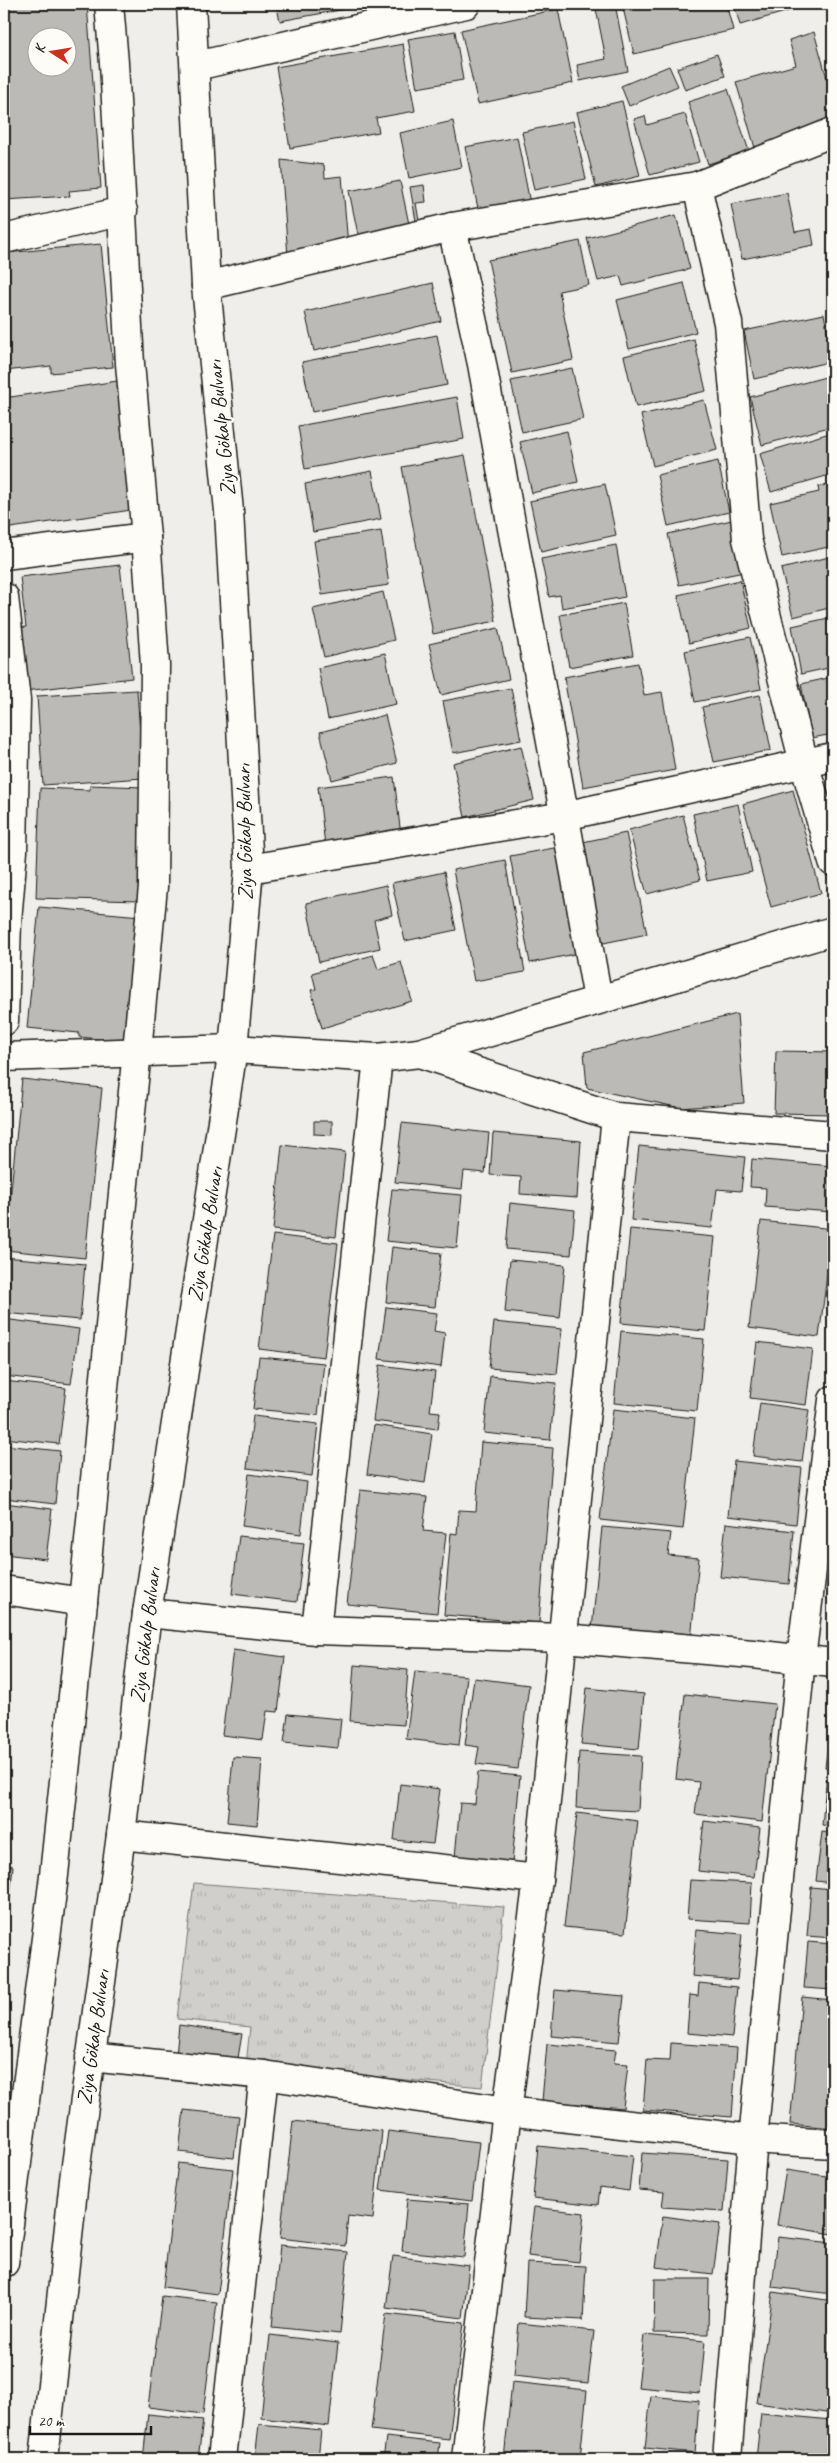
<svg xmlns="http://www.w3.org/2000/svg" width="837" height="2463" font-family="Caveat,sans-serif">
	<defs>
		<pattern id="grass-tufts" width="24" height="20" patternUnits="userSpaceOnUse" patternTransform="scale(1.25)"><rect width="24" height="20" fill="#d0cfcc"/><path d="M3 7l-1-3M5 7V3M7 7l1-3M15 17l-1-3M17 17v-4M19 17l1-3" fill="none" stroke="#b2b1af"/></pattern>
	</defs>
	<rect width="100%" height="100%" fill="#f0eeea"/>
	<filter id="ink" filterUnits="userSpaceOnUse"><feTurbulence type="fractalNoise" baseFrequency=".02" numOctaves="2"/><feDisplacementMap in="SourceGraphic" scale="10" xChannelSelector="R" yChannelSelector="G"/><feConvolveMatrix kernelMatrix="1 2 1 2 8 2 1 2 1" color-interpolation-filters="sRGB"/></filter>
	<g filter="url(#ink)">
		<path fill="url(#grass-tufts)" stroke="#767674" d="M194,1883l310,24 -22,180 -236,-22 4,-38 -73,-8z"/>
		<g fill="#bbbab6" stroke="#1c1c1c" fill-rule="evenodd">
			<path d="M4,4h83l14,184 -32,3 1,5 -66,4zM38,38h30v30h-30z"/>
			<path d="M276,4h97l-93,17z"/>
			<path d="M595,4h20l13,67 -48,10 -3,-16 29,-6z"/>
			<path d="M622,4h104l7,26 -99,24z"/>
			<path d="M734,4h71l1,2 -66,19z"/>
			<path d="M558,9l15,74 -95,21 -17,-74z"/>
			<path d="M455,31l8,49 -46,8 -9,-49z"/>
			<path d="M814,32l19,67v27l-78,22 -19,-66 60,-17 -7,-25z"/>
			<path d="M403,44l12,67 -39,7 3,14 -89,16 -14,-81z"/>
			<path d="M717,54l8,22 -40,14 -8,-22z"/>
			<path d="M669,66l9,20 -49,20 -8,-20z"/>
			<path d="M728,89l21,62 -41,13 -20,-62z"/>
			<path d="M622,101l18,75 -44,11 -19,-75z"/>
			<path d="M685,114l14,48 -49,13 -16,-56 11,-3 2,9z"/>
			<path d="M453,121l9,46 -53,11 -9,-45z"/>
			<path d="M573,121l13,58 -52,11 -12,-58z"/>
			<path d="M517,137l13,66 -51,10 -14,-66z"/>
			<path d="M281,160l43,5 1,13 17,-2 6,69 -60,12z"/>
			<path d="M400,181l10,48 -51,10 -10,-48z"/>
			<path d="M424,185l2,17 -10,1 3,18h-3l-6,-34z"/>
			<path d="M787,193l8,39 16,-3 3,16 -72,14 -11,-55z"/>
			<path d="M676,215l14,54 -67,17 -3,-10 -22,5 -11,-43z"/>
			<path d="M580,241l9,44 -30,6 14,69 -61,13 -24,-113z"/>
			<path d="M101,244l12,123 -62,6v-7l-47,5 1,-118z"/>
			<path d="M433,283l8,38 -127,30 -9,-39z"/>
			<path d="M684,283l12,49 -67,17 -12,-49z"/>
			<path d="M824,314l9,47 -79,18 -10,-48z"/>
			<path d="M437,335l10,50 -135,27 -10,-50z"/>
			<path d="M694,339l12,52 -70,16 -12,-51z"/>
			<path d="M572,368l11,51 -61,13 -11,-51z"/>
			<path d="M833,375v51l-71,19 -12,-48z"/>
			<path d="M124,380l14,129 -134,20v-131z"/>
			<path d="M457,397l7,42 -159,30 -7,-43z"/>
			<path d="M704,400l13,50 -64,16 -12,-51z"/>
			<path d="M567,431l11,51 -46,11 -12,-51z"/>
			<path d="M833,432v42l-62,18 -11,-38z"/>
			<path d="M465,455l31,166 -63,13 -31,-167z"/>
			<path d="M718,461l11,51 -61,14 -11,-51z"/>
			<path d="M372,471l9,48 -68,13 -8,-48z"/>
			<path d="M605,484l11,51 -75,17 -11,-51z"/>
			<path d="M833,484v62l-51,11 -12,-54 49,-11 -1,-5z"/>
			<path d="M732,520l12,52 -65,13 -11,-51z"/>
			<path d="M381,531l8,54 -67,10 -8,-54z"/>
			<path d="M616,545l9,52 -63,11 -2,-13 -11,2 -8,-38z"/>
			<path d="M833,556v51l-40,10 -12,-48z"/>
			<path d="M120,565l12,113 -107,13 -7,-63 8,-1 -6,-50z"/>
			<path d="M740,580l11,48 -62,15 -11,-48z"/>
			<path d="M383,592l11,48 -70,17 -11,-48z"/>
			<path d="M624,603l9,52 -64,12 -9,-52z"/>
			<path d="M833,617v50l-32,7 -9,-48z"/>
			<path d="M498,628l11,51 -68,16 -12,-51z"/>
			<path d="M750,637l11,52 -66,13 -10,-51z"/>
			<path d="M385,653l11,51 -68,15 -10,-51z"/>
			<path d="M638,663l6,32 18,-3 13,78 -92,17 -19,-110z"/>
			<path d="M833,677v57l-21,4 -11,-54z"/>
			<path d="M511,688l10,52 -68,13 -10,-52z"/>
			<path d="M137,690l6,88 -100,7 -6,-89z"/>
			<path d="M760,695l11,55 -57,12 -12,-55z"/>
			<path d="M385,715l12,48 -65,17 -12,-48z"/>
			<path d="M521,746l13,54 -69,17 -12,-54z"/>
			<path d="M394,777l7,59 -76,9 -7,-58z"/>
			<path d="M90,785l53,2 -5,114 -102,-3 4,-110 50,2z"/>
			<path d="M793,790l28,103 -50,14 -28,-103z"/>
			<path d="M738,804l14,68 -45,9 -14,-67z"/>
			<path d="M683,815l17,65 -53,14 -18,-64z"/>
			<path d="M626,833l21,101 -53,11 -21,-101z"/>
			<path d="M565,846l20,106 -55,11 -20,-107z"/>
			<path d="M505,860l20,112 -51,9 -21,-111z"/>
			<path d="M444,872l12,58 -51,11 -13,-58z"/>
			<path d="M386,885l6,30 -18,5 6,28 -61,14 -13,-59z"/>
			<path d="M39,907l102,9 -12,126 -50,-5v-4l-52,-5z"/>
			<path d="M373,955l5,14 23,-7 11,39 -90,27 -11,-38 5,-1 -4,-16z"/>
			<path d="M737,1014l7,89 -63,5 -94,-20 -3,-36z"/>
			<path d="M776,1051l57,1v62l-59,-1z"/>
			<path d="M22,1079l80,9 -17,170 -80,-8z"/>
			<path d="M314,1121h18v14l-18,-1z"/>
			<path d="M402,1123l87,10 -4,40 -21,-2 -2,18 -67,-7z"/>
			<path d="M493,1133l88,8 -4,57 -57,-4 1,-17 -31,-2z"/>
			<path d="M282,1145l63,7 -9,85 -63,-7z"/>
			<path d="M639,1146l106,11 -4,34 -24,-2 -5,39 -81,-8z"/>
			<path d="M752,1159l81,7 -1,46 -67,-5 1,-19 -16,-1z"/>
			<path d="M392,1189l70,6 -5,53 -71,-7z"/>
			<path d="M510,1203l65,7 -4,45 -65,-6z"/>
			<path d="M761,1221l72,8 -14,108 -70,-9z"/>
			<path d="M630,1229l85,8 -10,94 -84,-8z"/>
			<path d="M273,1235l65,8 -14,114 -65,-8z"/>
			<path d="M392,1247l49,6 -6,54 -49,-5z"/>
			<path d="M4,1257l81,7 -5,56 -76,-7z"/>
			<path d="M510,1260l55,5 -5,53 -55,-6z"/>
			<path d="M386,1307l51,6 -3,18 11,2 -4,34 -62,-8z"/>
			<path d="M4,1319l75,10 -8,55 -67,-8z"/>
			<path d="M494,1322l68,7 -5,45 -68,-6z"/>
			<path d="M621,1331l83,8 -7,72 -83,-8z"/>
			<path d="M757,1342l56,7 -7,56 -56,-7z"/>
			<path d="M259,1357l65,6 -6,52 -65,-6z"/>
			<path d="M380,1365l55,7 -5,39 10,1 -2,17 -65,-8z"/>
			<path d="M490,1376l66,7 -6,57 -66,-7z"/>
			<path d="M4,1381l62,7 -7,56 -55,-6z"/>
			<path d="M760,1403l49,7 -7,52 -49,-6z"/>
			<path d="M613,1409l82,9 -12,111 -83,-9z"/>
			<path d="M253,1416l65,8 -6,52 -65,-8z"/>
			<path d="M374,1425l58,9 -7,49 -58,-9z"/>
			<path d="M481,1442l72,6 -14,175 -95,-8 7,-82 6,1 2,-24 17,1z"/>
			<path d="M4,1445l56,6 -5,53 -51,-6z"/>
			<path d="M734,1461l68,7 -6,56 -68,-8z"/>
			<path d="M249,1474l58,8 -6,52 -59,-8z"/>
			<path d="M360,1490l67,7 -4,34 23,2 -9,80 -90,-9z"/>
			<path d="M4,1503l48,6 -6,50 -42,-5z"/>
			<path d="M726,1523l68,8 -5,53 -69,-7z"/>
			<path d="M602,1527l69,6 -3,22 31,3 -8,81 -99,-10z"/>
			<path d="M239,1536l65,7 -7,59 -65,-8z"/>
			<path d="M233,1650l52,7 -7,55 -11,-1 -4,29 -41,-5z"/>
			<path d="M354,1665l54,5 -4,55 -54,-4z"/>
			<path d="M415,1671l52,5 -8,69 -53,-6z"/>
			<path d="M474,1678l55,7 -11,84 -42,-5 3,-17 -14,-2z"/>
			<path d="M587,1688l57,6 -5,55 -58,-5z"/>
			<path d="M685,1694l90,10 -13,118 -67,-8 4,-32 -23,-3z"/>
			<path d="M833,1708v61l-8,-2z"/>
			<path d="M288,1714l53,5 -3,29 -54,-5z"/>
			<path d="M579,1752l62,4 -3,55 -62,-3z"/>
			<path d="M233,1757l29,2 -5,66 -30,-3z"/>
			<path d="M478,1772l42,4 -8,87 -57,-6 5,-54 15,1z"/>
			<path d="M827,1774l6,1v51l-11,-1z"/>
			<path d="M400,1784l40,5 -7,55 -39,-4z"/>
			<path d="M577,1813l61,8 -13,112 -61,-6z"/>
			<path d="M704,1821l56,7 -6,49 -56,-6z"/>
			<path d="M822,1832l11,1v50l-17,-2z"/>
			<path d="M4,1865l9,1 -9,90z"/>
			<path d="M690,1880l62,3 -2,40 -63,-4z"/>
			<path d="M811,1887l22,2v49l-26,-2z"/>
			<path d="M696,1930l46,4 -5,46 -45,-4z"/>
			<path d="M808,1942l25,2v46l-29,-2z"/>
			<path d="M699,1983l38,4 -5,50 -45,-4 3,-38 8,1z"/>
			<path d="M555,1990l69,6 -5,46 -68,-6z"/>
			<path d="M802,1997l31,3v128l-43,-4z"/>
			<path d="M179,2025l63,9 -5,30 -61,-8z"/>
			<path d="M671,2043l66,5 -5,69 -89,-7 4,-50 23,1z"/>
			<path d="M547,2044l69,6 -2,13 14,1 -5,44 -81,-7z"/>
			<path d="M184,2110l55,6 -5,42 -55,-6z"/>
			<path d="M293,2121l89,10 -9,88 -25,-3 -3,30 -65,-8z"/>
			<path d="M388,2131l91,11 -7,59 -92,-11z"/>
			<path d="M538,2146l95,10 -4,35 -29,-4 -2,18 -65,-7z"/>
			<path d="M642,2153l86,6 -4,52 -62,-4 2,-15 -25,-2z"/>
			<path d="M178,2163l55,6 -15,125 -55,-7z"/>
			<path d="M786,2170l47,7v57l-56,-9z"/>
			<path d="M407,2199l62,5 -5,53 -62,-6z"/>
			<path d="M534,2207l50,6 -5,49 -51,-6z"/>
			<path d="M663,2216l57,8 -7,50 -57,-7z"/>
			<path d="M778,2237l55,6v51l-61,-7z"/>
			<path d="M280,2245l68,7 -8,82 -68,-7z"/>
			<path d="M393,2256l76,10 -6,52 -77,-10z"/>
			<path d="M527,2263l59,3 -3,54 -59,-3z"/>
			<path d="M655,2279h54l-1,55 -54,-1z"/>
			<path d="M773,2292l60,9v113l-76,-11z"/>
			<path d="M162,2296l55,6 -14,112 -55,-7z"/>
			<path d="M386,2314l78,9 -15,116 -78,-9z"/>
			<path d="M519,2323l75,8 -6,52 -74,-8z"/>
			<path d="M270,2335l68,8 -9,83 -68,-8z"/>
			<path d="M644,2335l61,6 -5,52 -62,-6z"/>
			<path d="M512,2382l75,8 -7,69h-76z"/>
			<path d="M651,2396l48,5 -4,52 -50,-5z"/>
			<path d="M761,2413l69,7 -3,39h-71z"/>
			<path d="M148,2414l55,6 -5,39h-55z"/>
			<path d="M259,2424l62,6 -3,29h-63z"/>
			<path d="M386,2437l54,6 -2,16h-55z"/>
			<path d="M631,2453l54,6h-55z"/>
		</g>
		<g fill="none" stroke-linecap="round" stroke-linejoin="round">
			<g stroke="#1c1c1c" stroke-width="31">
				<g id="minor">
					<path d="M196,66l270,-62"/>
					<path d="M697,186l31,137 19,216 57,224 29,99"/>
					<path d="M452,227l30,137 116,635"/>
					<path d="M4,239l119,-28"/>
					<path d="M206,286l246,-59 245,-41 136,-54"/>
					<path d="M4,555l142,-18"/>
					<path d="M4,597l12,103 -3,151 -6,70 -3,-3"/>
					<path d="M249,869l315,-53 269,-59"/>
					<path d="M4,1021l3,-100"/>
					<path d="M419,1053l197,64 217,18"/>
					<path d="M4,1057l229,-8 145,9 41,-5 414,-122"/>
					<path d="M4,1590l79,12"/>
					<path d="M147,1613l169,17 247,8 190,16 80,9"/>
					<path d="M316,1630l62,-572"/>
					<path d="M121,1835l417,44 78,-762"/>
					<path d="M90,2057l174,18 243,36 246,28 80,5"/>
					<path d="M222,2459l42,-384"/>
					<path d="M466,2459l41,-348 31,-232"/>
					<path d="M727,2459l26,-320 48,-480 32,-259"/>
				</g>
			</g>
			<g stroke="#1c1c1c" stroke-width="31">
				<g id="major">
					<path d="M4,2263l49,-379 30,-282 70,-715 2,-222 -9,-128 -16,-173 -16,-301 -5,-59"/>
					<path d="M44,2459l30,-279 47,-345 26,-222 86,-564 16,-180 -20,-358 -23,-225 -15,-282"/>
				</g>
			</g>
			<use href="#minor" stroke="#fdfcf7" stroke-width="28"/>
			<use href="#major" stroke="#fdfcf7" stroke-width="28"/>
		</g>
	</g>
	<g text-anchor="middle" stroke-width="5" stroke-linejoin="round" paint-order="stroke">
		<g font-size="21" fill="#1c1c1c" stroke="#fdfcf7">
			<text transform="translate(221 428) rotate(-96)" y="7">Ziya Gökalp Bulvarı</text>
			<text transform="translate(244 832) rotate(-91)" y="7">Ziya Gökalp Bulvarı</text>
			<text transform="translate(205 1234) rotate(-81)" y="7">Ziya Gökalp Bulvarı</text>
			<text transform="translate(145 1635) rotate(-83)" y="7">Ziya Gökalp Bulvarı</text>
			<text transform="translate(93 2037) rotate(-82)" y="7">Ziya Gökalp Bulvarı</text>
		</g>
	</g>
	<rect width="837" height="2463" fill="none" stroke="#fdfcf7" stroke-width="20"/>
	<rect x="10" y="10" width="817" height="2443" fill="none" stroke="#1c1c1c" stroke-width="2" filter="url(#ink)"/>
	<g transform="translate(52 52) rotate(282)"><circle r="24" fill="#fdfcf7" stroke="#a3a29f"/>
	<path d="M0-4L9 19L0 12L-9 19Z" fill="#c8321e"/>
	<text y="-8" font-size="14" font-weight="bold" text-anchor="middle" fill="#1c1c1c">K</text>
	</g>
	<path d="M30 2426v8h121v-8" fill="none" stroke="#1c1c1c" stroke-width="2.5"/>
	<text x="38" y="2426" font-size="15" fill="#1c1c1c" stroke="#fdfcf7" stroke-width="4" paint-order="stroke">20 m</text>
</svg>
